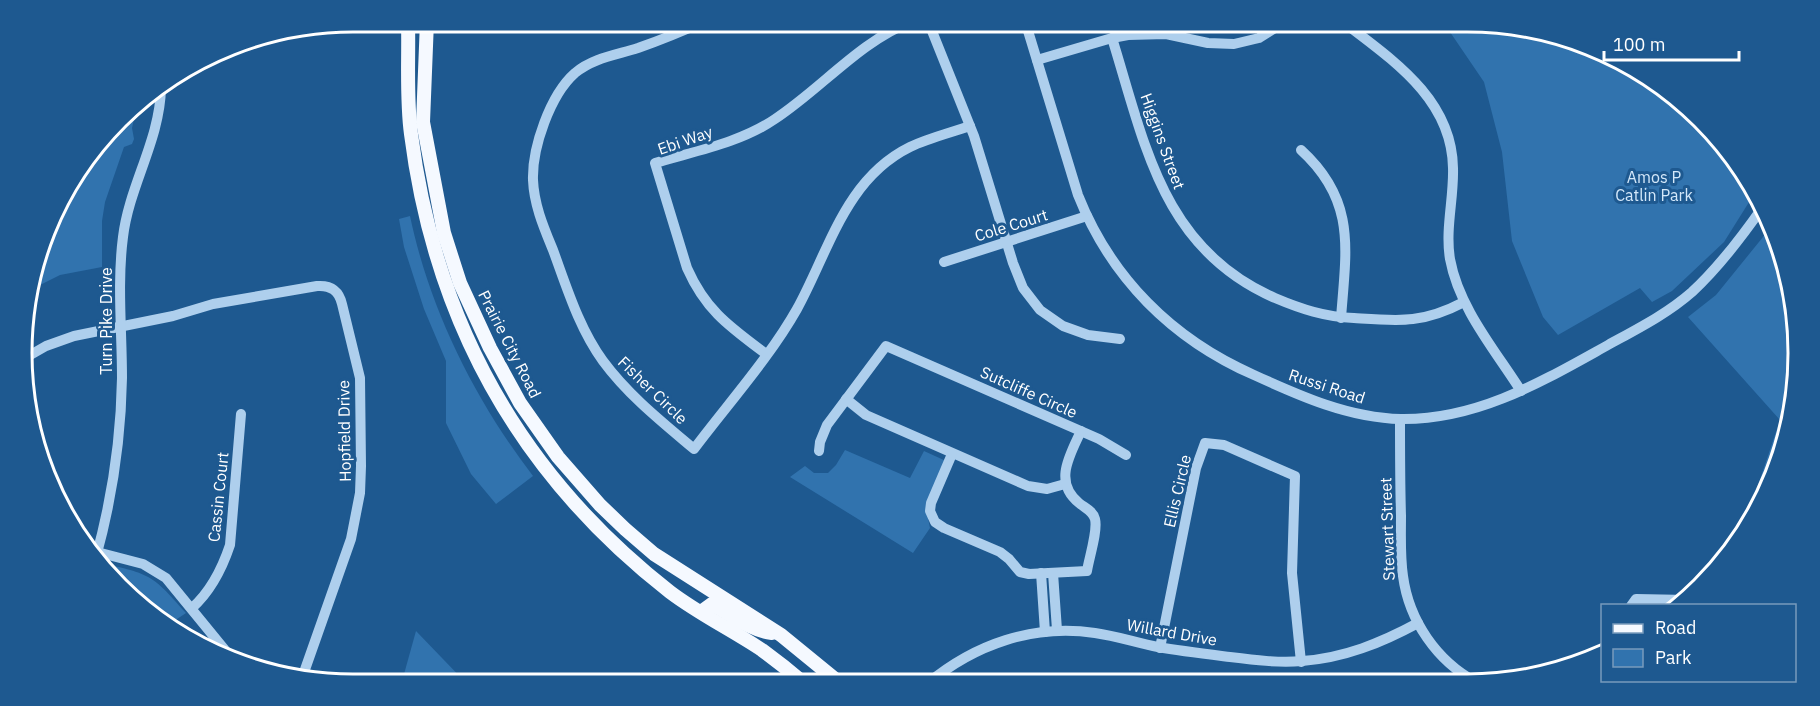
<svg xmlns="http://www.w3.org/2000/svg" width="1820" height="706" font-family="'IBM Plex Sans',sans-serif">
	<rect width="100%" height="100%" fill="#1e5990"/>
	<g fill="#3173ae">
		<path d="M1437,21h30l86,11 116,58 86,97 1,4 -32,51 -52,49 -20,11 -12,-14 -82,47 -15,-18 -31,-76 -10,-89 -18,-70 -34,-50z"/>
		<path d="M138,101l-6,27 2,11 -2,5 -8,3 -19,55 -3,19v46l-42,8 -24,12 -3,-6 32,-94z"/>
		<path d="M410,216c20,95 65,184 123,260l-37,28 -25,-30 -25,-51v-62l-22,-52 -20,-62 -5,-28z"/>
		<path d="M1768,228l28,82 -8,129 -34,80 -13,17 39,-116 -92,-103 28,-22 47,-58z"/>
		<path d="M845,450l65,28 14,-27 22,10 -18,57 2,10 -17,25 -123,-76 15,-11 9,7h14l8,-8z"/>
		<path d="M105,564c47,10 49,13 81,49l-18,12 -17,-8 -47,-51z"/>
		<path d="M416,631l52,54h-67z"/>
	</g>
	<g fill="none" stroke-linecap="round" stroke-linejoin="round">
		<g stroke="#aecfed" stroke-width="10">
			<path d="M705,21c-22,10 -44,19 -67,27 -22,7 -45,10 -63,25 -25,22 -43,75 -42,107 1,25 11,48 20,70 14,38 26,78 50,111 25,34 59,61 91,88 33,-44 76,-92 103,-140 32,-58 48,-130 113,-162 19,-9 40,-14 60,-21"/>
			<path d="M928,21l46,115 39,127 10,25 17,22 23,16 25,9 32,4"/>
			<path d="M1025,21l53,174c33,83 94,144 176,180 46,21 95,43 147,44 77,1 142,-38 207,-74 29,-16 59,-31 84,-53 27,-25 49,-54 70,-84"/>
			<path d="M1342,21c49,38 110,77 111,147 1,30 -8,61 -3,91 9,49 45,91 71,132"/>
			<path d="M1112,38c33,106 50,211 163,260 26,11 50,19 79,20 45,3 68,6 110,-16"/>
			<path d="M1037,60l75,-22 16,-3 38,-1 42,9 26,1 25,-6 27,-17"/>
			<path d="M1301,150c56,51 45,100 40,168"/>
			<path d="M944,262l143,-46"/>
			<path d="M766,354c-36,-27 -60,-43 -79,-86l-32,-105c40,-12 85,-20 120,-44 47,-31 84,-77 137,-98"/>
			<path d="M25,358l21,-12 28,-10 99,-20 40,-12 104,-18c14,-1 22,5 25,18l18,74 1,88 -1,27 -9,46 -49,139"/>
			<path d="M846,399l20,16 162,71 19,3 18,-5"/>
			<path d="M1400,419c0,32 0,65 1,97 0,20 -1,40 2,60 6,45 34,85 73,106"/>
			<path d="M819,451l1,-9 7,-17 59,-79 213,93 27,16"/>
			<path d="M952,454l-21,49 -1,8 5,11 9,6 56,24 9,7 11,13 9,2 58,-3c2,-13 11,-40 8,-52 -2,-8 -10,-11 -16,-16 -26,-21 -9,-48 2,-72"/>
			<path d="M97,552l46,12 23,14 63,77"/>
			<path d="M96,557c16,-58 25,-119 26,-179 0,-46 -5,-95 1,-141 6,-51 37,-97 38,-149"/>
			<path d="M1041,573l4,59"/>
			<path d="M1053,573l4,57"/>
			<path d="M1631,606l5,-7 52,1"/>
			<path d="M192,608c19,-17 30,-39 38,-63l11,-131"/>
			<path d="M1160,648l36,-180 9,-25 19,2 71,31 -3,97 9,89"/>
			<path d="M927,684c48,-40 106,-60 168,-51 22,3 42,10 63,14 23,4 48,7 72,10 24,3 48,6 72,4 42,-3 79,-18 116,-38"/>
		</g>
		<g stroke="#f5f9ff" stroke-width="14">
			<path d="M408,21c1,38 -2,76 3,113 24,189 109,341 259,458 29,22 62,38 92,58 15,11 29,22 43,34"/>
			<path d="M427,21l-4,101 21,111 16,50 30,65 30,55 38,54 42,48 25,24 29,25 127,81 60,49"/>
			<path d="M701,612l11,-8c20,11 37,26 60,29"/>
		</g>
	</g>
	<g text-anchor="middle" stroke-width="6" stroke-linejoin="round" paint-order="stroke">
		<g font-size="16" fill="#fff" stroke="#1e5990">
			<text transform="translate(685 140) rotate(-19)" y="6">Ebi Way</text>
			<text transform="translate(1163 141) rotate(70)" y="6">Higgins Street</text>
			<text transform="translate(1011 225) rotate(-17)" y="6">Cole Court</text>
			<text transform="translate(106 321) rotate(-90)" y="6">Turn Pike Drive</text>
			<text transform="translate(510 344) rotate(63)" y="6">Prairie City Road</text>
			<text transform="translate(1327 386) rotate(18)" y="6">Russi Road</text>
			<text transform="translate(653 390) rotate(44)" y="6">Fisher Circle</text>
			<text transform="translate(1029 392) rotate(24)" y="6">Sutcliffe Circle</text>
			<text transform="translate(344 431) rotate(-91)" y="6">Hopfield Drive</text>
			<text transform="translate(1177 491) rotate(-77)" y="6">Ellis Circle</text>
			<text transform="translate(218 497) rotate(-84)" y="6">Cassin Court</text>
			<text transform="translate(1387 529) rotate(-92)" y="6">Stewart Street</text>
			<text transform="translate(1172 632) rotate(10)" y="6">Willard Drive</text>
		</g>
		<g font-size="16" fill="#d4e8fa" stroke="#1e5990">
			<text x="1654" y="183">Amos P<tspan x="1654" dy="18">Catlin Park</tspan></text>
		</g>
	</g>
	<path d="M0 0H1820V706H0ZM353 32H1467A321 321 0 0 1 1788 353V353A321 321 0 0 1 1467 674H353A321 321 0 0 1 32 353V353A321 321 0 0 1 353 32Z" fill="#1e5990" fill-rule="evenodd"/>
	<path fill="none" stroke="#fff" stroke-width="3" d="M353 32H1467A321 321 0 0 1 1788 353V353A321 321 0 0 1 1467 674H353A321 321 0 0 1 32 353V353A321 321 0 0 1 353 32Z"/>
	<rect x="1601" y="604" width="195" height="78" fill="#1e5990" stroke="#789bbc" stroke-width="1.5"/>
	<rect x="1613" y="624" width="30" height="9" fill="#f5f9ff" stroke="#789bbc" stroke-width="1.5"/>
	<text x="1655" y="634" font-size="18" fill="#ffffff">Road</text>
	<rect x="1613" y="649" width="30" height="18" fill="#3173ae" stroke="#789bbc" stroke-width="1.5"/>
	<text x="1655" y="664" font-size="18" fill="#ffffff">Park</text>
	<path d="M1604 51v9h135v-9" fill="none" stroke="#ffffff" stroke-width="3"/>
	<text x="1613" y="51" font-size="18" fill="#ffffff" stroke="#1e5990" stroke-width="4.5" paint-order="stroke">100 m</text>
</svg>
